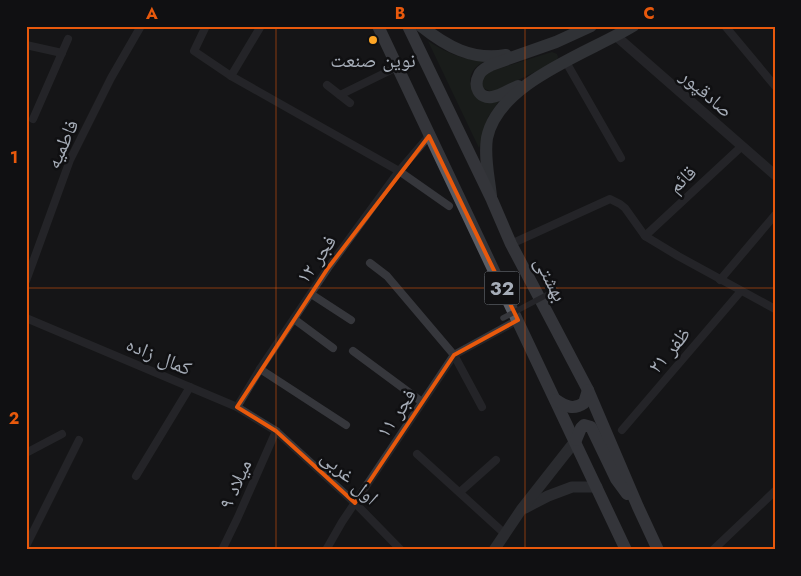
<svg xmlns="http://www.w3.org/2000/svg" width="801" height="576" font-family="Jost,'Noto Naskh Arabic',sans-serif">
	<rect width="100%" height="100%" fill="#151517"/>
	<g fill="#1d251d">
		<path d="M428,41c18,12 36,19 57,20 -12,6 -18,15 -13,28l27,12 -11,16 -9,31z"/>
		<path d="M552,52l5,2 1,3 -2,5 -59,28 -5,2 -9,-4 -3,-8 8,-8z"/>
	</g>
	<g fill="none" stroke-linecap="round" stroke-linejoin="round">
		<g stroke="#36373c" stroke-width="8">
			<path d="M206,26l-12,25 37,25 168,95 50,35"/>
			<path d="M725,26l50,60"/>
			<path d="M26,45l36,8"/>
			<path d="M566,62l55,96"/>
			<path d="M231,76l30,-50"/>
			<path d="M327,85l23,18"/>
			<path d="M340,95l57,-28"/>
			<path d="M33,119l35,-80"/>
			<path d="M645,236l97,-90"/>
			<path d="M511,244l99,-45 10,5 5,4 20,28 33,20 97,53"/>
			<path d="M370,263l17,13 67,79 28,52"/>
			<path d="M720,280l55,-65"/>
			<path d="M26,281l44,-121 41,-82 30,-52"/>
			<path d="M311,294l40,26"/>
			<path d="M26,318l211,89 39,24 79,72 46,47"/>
			<path d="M294,319l39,29"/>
			<path d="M353,351l69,51"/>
			<path d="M260,369l86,56"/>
			<path d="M237,407l23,-38 68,-101 71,-97 30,-35"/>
			<path d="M622,430l119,-139"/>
			<path d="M26,453l36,-19"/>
			<path d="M417,454l88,80"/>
			<path d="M136,476l54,-89"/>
			<path d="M460,492l36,-32"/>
			<path d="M26,546l53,-106"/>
			<path d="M222,550l16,-33 38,-86"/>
			<path d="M326,550l16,-28 112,-167 64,-35"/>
			<path d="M713,550l62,-59"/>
		</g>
		<path stroke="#36373c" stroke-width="10" d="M616,36l159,139"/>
		<g stroke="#43464c" stroke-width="11">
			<path d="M525,508l23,-12 24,-9h25"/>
			<path d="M494,550l27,-40 55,-70"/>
		</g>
		<g stroke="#51545b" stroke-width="12">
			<path d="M421,26c25,20 51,35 85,29"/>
			<path d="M518,86c-8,3 -17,10 -26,11 -13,2 -19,-11 -13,-22 2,-5 7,-7 12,-10l65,-23 35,-16"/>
			<path d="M491,196c-2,-19 -7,-39 -4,-58 11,-56 102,-85 146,-112"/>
		</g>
		<g stroke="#595c64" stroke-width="12">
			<path d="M378,26l248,524"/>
			<path d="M408,26l84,174 19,44 77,146 50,117 20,43"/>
			<path d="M556,400c10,7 18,10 28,3l4,-13"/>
			<path d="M576,440l5,-12 3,-3 7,2 25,52 11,15"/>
		</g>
		<path stroke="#36373c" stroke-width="5.5" d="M503,318l53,-28"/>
	</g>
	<path d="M0 0H801V576H0ZM429,136l89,184 -64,35 -99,148 -79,-72 -39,-24 91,-139z" fill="#151517" fill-opacity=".55" fill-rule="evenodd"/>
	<path fill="none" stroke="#e8590c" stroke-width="4" stroke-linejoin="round" d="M429,136l89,184 -64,35 -99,148 -79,-72 -39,-24 91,-139z"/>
	<path fill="none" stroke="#e8590c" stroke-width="1" stroke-opacity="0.55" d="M276,26v524M525,26v524M26,288h749"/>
	<circle fill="#ffa625" stroke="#101012" stroke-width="2" cx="373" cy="40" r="5"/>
	<g text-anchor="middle" stroke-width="5" stroke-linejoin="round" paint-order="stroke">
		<rect fill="#101012" stroke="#797e86" stroke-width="1" x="484.5" y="271.5" width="35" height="33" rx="4"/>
		<g font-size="19" font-weight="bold" fill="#a6adb8">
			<text x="502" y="295">32</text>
		</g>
		<g font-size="20" fill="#a6adb8" stroke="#101012">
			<text x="373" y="67">نوین صنعت</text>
		</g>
		<g font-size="20" fill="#a6adb8" stroke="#101012">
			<text transform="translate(707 93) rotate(41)" y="7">صادقپور</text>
			<text transform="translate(62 144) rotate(-66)" y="7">فاطمیه</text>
			<text transform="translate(682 179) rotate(-43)" y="7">قائم</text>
			<text transform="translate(316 259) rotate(-55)" y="7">فجر ۱۲</text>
			<text transform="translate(551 279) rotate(63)" y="7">بهشتی</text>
			<text transform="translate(669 350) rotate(-50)" y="7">ظفر ۲۱</text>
			<text transform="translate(159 356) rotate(23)" y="7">کمال زاده</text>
			<text transform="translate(396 413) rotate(-56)" y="7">فجر ۱۱</text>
			<text transform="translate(350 477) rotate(43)" y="7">اول غربی</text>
			<text transform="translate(235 484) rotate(-66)" y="7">میلاد ۹</text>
		</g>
	</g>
	<rect width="801" height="576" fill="none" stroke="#101012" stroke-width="55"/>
	<rect x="28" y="28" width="746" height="520" fill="none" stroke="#e8590c" stroke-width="2"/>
	<g font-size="16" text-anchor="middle" font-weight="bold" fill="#e8590c">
		<text x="152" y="19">A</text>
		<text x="400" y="19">B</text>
		<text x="649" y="19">C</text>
		<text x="14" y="163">1</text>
		<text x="14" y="424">2</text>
	</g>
</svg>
